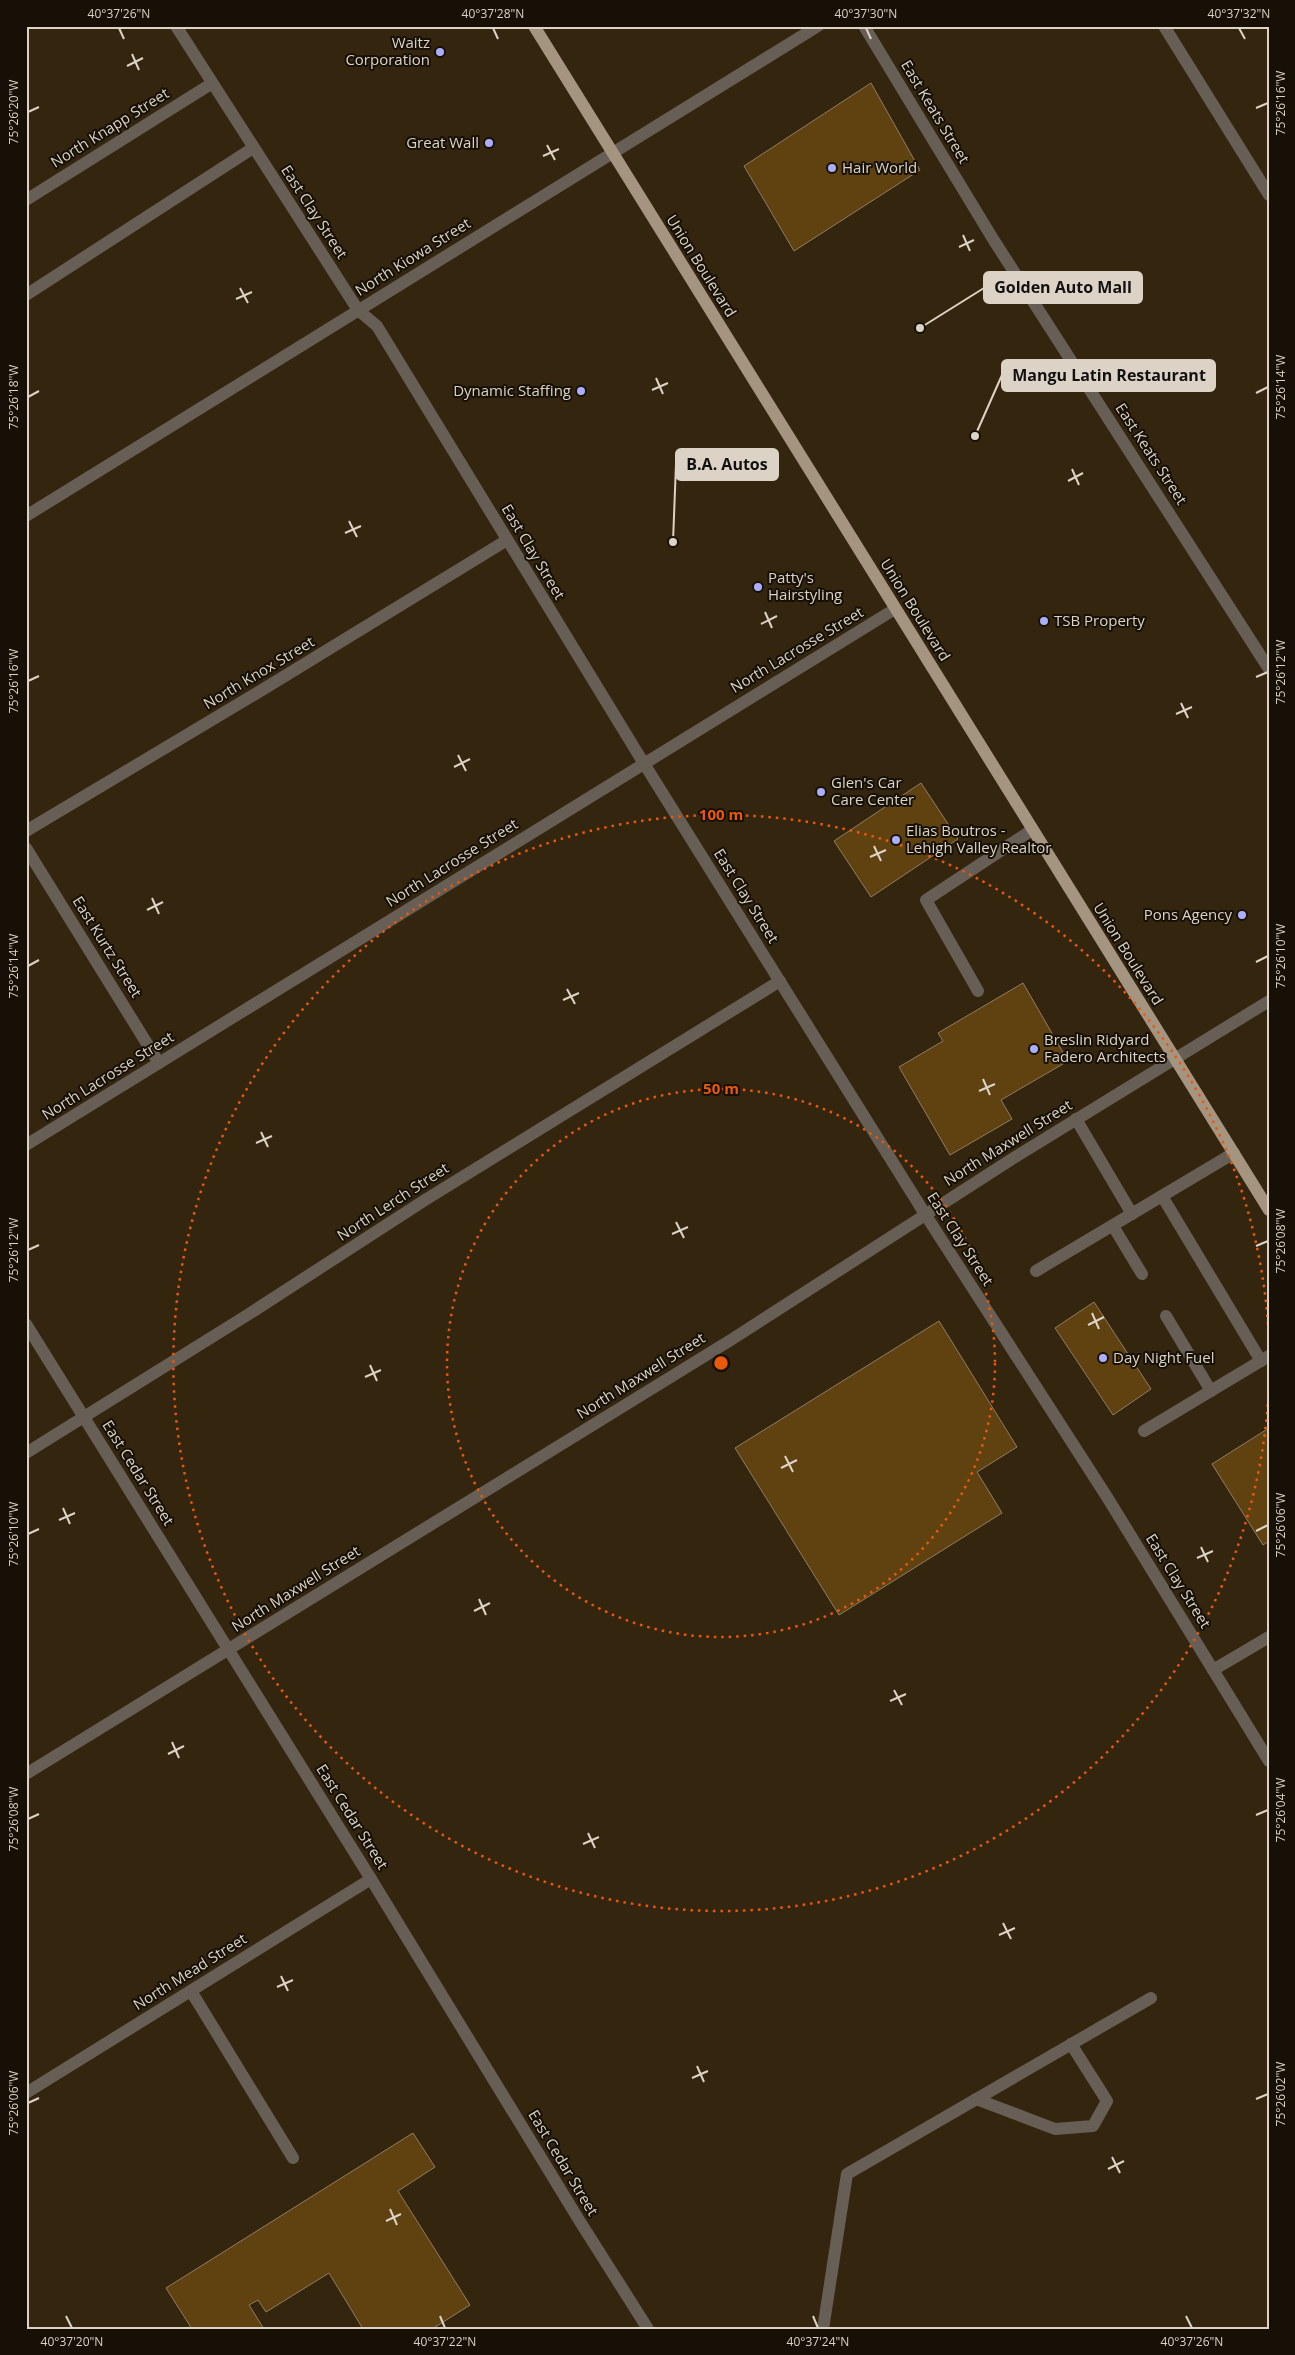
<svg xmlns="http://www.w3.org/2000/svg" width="1295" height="2355" font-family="'Open Sans',sans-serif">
	<rect width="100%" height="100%" fill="#34250f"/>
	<g fill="#604211" stroke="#8f7d65">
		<path d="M871,83l49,87 -126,81 -50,-85z"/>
		<path d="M921,783l37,56 -87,58 -37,-56z"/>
		<path d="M1023,983l45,78 -67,39 11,19 -62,36 -51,-88 44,-26 -5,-8z"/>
		<path d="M1094,1302l57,87 -38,26 -58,-87z"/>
		<path d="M939,1321l78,126 -40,25 25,41 -163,102 -104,-167z"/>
		<path d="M1269,1428v113l-6,4 -51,-81z"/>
		<path d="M413,2133l22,34 -37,24 72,114 -38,24h-69l-34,-56 -63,39 -8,-12 -9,5 15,24h-72l-26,-41z"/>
	</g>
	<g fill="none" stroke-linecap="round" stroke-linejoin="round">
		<g stroke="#675f55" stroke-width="12">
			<path d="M176,26l182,284 19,16 266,436 282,452"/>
			<path d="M864,26l129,213 276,430"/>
			<path d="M26,200l185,-116"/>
			<path d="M26,295l227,-147"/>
			<path d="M26,831l231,-138 250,-153"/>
			<path d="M26,848l133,215"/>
			<path d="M978,991l-52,-91 106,-70"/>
			<path d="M1076,1119l56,95"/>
			<path d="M1162,1196l99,165"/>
			<path d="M1113,1226l29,48"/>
			<path d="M1036,1271l198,-118"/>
			<path d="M1166,1316l45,75"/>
			<path d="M1144,1431l125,-75"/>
			<path d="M26,1453l223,-139 176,-114 355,-219"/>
			<path d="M191,1991l102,167"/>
			<path d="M26,2093l345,-214"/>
			<path d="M976,2099l79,30 38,-3 14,-25 -36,-57"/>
			<path d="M823,2329l24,-155 304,-176"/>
		</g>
		<g stroke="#675f55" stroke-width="12">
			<path d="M1164,26l105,169"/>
			<path d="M26,516l792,-490"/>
			<path d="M26,1145l869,-536"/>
			<path d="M925,1214l182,283 162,264"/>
			<path d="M26,1324l345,555 208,341 69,109"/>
			<path d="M1213,1670l56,-33"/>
			<path d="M26,1774l708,-436 278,-179 257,-158"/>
		</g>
		<path stroke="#a59580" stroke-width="12" d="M534,26l735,1184"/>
	</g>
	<path fill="none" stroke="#dcd3c6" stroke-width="2" d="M119,28l5,11M493,28l5,11M866,28l5,11M1239,28l6,11M132,54l7,16M127,66l16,-8M1256,108l12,-5M28,112l11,-5M547,145l8,15M543,156l16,-7M963,235l7,16M959,247l15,-7M240,288l8,15M236,299l16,-7M656,378l7,16M652,390l16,-7M1256,393l12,-6M28,397l11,-6M1072,469l7,16M1068,481l15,-8M349,521l8,16M345,533l16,-7M765,612l7,16M761,624l16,-8M1256,677l12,-5M28,681l11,-5M1181,703l7,15M1176,714l16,-7M458,755l8,16M454,767l16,-8M874,846l7,15M870,857l16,-7M152,898l7,16M147,910l16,-8M1256,962l12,-6M28,966l11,-6M567,989l8,15M563,1000l16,-7M983,1079l7,16M979,1091l16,-7M261,1132l7,15M256,1143l16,-7M676,1222l8,16M672,1234l16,-7M1256,1246l12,-5M28,1250l11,-5M1092,1313l7,16M1088,1325l16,-8M370,1365l7,16M365,1377l16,-7M785,1456l8,16M781,1468l16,-8M63,1508l7,16M59,1520l16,-7M1256,1531l12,-6M28,1534l11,-5M1201,1547l7,15M1197,1558l16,-7M479,1599l7,16M474,1611l16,-8M894,1690l8,15M890,1701l16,-7M172,1742l7,16M168,1754l16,-8M1256,1815l12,-5M28,1819l11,-5M588,1833l7,15M583,1844l16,-7M1003,1923l8,16M999,1935l16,-7M281,1976l7,15M277,1987l16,-7M697,2066l7,16M692,2078l16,-7M1256,2099l12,-5M28,2103l11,-5M1112,2157l8,16M1108,2169l16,-8M390,2209l7,16M386,2221l15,-7M66,2316l6,12M440,2316l5,12M813,2316l5,12M1186,2316l6,12"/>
	<g fill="none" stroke="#e8590c" stroke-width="2.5" stroke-dasharray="2.5 5">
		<circle cx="721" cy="1363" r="274"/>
		<path d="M1269 1382A548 548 0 1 1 1269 1344"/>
	</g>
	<g fill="#abaffb" stroke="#161007" stroke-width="2">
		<circle cx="440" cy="52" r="5"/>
		<circle cx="489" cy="143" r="5"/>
		<circle cx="832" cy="168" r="5"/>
		<circle cx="581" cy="391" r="5"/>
		<circle cx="758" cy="587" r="5"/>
		<circle cx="1044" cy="621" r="5"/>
		<circle cx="821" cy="792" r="5"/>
		<circle cx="896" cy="840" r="5"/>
		<circle cx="1242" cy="915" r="5"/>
		<circle cx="1034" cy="1049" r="5"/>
		<circle cx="1103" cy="1358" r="5"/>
	</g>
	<g text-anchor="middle" stroke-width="4" stroke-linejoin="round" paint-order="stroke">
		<g font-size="15" fill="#dcd3c6" stroke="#161007" text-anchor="start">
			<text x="430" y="48" text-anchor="end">Waitz<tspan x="430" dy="17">Corporation</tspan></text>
			<text x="479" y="148" text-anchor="end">Great Wall</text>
			<text x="842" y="173">Hair World</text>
			<text x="571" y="396" text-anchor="end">Dynamic Staffing</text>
			<text x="768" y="583">Patty's<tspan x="768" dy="17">Hairstyling</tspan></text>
			<text x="1054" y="626">TSB Property</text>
			<text x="831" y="788">Glen's Car<tspan x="831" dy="17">Care Center</tspan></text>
			<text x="906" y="836">Elias Boutros -<tspan x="906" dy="17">Lehigh Valley Realtor</tspan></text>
			<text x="1232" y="920" text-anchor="end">Pons Agency</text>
			<text x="1044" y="1045">Breslin Ridyard<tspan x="1044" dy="17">Fadero Architects</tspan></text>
			<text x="1113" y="1363">Day Night Fuel</text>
		</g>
		<g font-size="15" fill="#dcd3c6" stroke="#161007">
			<text transform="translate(935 112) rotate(59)" y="5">East Keats Street</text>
			<text transform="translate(110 128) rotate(-32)" y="5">North Knapp Street</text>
			<text transform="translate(314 212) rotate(57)" y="5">East Clay Street</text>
			<text transform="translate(413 257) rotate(-32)" y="5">North Kiowa Street</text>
			<text transform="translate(701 266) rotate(58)" y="5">Union Boulevard</text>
			<text transform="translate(1151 454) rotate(57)" y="5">East Keats Street</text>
			<text transform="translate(533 552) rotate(59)" y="5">East Clay Street</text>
			<text transform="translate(915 610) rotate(58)" y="5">Union Boulevard</text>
			<text transform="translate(797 650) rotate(-31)" y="5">North Lacrosse Street</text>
			<text transform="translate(259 673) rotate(-31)" y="5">North Knox Street</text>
			<text transform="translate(452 863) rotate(-32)" y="5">North Lacrosse Street</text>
			<text transform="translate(746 896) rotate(58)" y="5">East Clay Street</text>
			<text transform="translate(107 947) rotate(58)" y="5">East Kurtz Street</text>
			<text transform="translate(1128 954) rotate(58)" y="5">Union Boulevard</text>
			<text transform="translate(108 1076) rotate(-32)" y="5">North Lacrosse Street</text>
			<text transform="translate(1008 1143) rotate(-32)" y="5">North Maxwell Street</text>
			<text transform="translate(393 1202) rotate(-33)" y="5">North Lerch Street</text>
			<text transform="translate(960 1239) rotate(57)" y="5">East Clay Street</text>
			<text transform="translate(641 1376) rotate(-32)" y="5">North Maxwell Street</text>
			<text transform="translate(138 1473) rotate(58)" y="5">East Cedar Street</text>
			<text transform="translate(1178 1581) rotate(58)" y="5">East Clay Street</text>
			<text transform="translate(296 1589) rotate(-32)" y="5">North Maxwell Street</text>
			<text transform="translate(352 1817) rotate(58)" y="5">East Cedar Street</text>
			<text transform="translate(190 1972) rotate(-32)" y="5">North Mead Street</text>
			<text transform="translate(563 2163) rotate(59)" y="5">East Cedar Street</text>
		</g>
	</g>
	<circle cx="721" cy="1363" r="8" fill="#e8590c" stroke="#161007" stroke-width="2.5"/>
	<g font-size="15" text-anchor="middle" font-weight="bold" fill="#e8590c" stroke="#161007" stroke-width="4" stroke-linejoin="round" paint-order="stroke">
		<text x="721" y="820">100 m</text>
		<text x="721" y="1094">50 m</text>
	</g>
	<path fill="none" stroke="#dcd3c6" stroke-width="2" d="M920 328L984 288M975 436L1002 375M673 542L676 464"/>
	<g fill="#dcd3c6" stroke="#161007" stroke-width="2">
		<circle cx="920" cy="328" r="5"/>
		<circle cx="975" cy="436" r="5"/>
		<circle cx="673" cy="542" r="5"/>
	</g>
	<g fill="#dcd3c6" stroke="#dcd3c6" stroke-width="2">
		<rect x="984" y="272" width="158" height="31" rx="5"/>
		<rect x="1002" y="360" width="213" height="31" rx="5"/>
		<rect x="676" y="449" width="102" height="31" rx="5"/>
	</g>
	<g font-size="16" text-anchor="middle" font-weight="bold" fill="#111">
		<text x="1063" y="293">Golden Auto Mall</text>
		<text x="1109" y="381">Mangu Latin Restaurant</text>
		<text x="727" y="470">B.A. Autos</text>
	</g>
	<rect width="1295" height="2355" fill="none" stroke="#161007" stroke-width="55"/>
	<rect x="28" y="28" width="1240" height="2300" fill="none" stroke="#dcd3c6" stroke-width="2"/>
	<g font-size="12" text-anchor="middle" fill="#dcd3c6">
		<text x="119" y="18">40°37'26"N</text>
		<text x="493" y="18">40°37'28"N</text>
		<text x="866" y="18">40°37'30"N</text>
		<text x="1239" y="18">40°37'32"N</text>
		<text transform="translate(1281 103) rotate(-90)" y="4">75°26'16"W</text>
		<text transform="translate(14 112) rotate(-90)" y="4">75°26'20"W</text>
		<text transform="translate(1281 387) rotate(-90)" y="4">75°26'14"W</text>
		<text transform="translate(14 397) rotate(-90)" y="4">75°26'18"W</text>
		<text transform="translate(1281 672) rotate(-90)" y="4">75°26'12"W</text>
		<text transform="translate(14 681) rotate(-90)" y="4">75°26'16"W</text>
		<text transform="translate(1281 956) rotate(-90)" y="4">75°26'10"W</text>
		<text transform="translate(14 966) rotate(-90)" y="4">75°26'14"W</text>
		<text transform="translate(1281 1241) rotate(-90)" y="4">75°26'08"W</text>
		<text transform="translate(14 1250) rotate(-90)" y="4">75°26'12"W</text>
		<text transform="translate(1281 1525) rotate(-90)" y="4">75°26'06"W</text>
		<text transform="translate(14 1534) rotate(-90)" y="4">75°26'10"W</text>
		<text transform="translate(1281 1810) rotate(-90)" y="4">75°26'04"W</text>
		<text transform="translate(14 1819) rotate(-90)" y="4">75°26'08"W</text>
		<text transform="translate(1281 2094) rotate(-90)" y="4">75°26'02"W</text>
		<text transform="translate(14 2103) rotate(-90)" y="4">75°26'06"W</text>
		<text x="72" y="2346">40°37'20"N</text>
		<text x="445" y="2346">40°37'22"N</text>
		<text x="818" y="2346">40°37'24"N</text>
		<text x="1192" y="2346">40°37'26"N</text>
	</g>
</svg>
